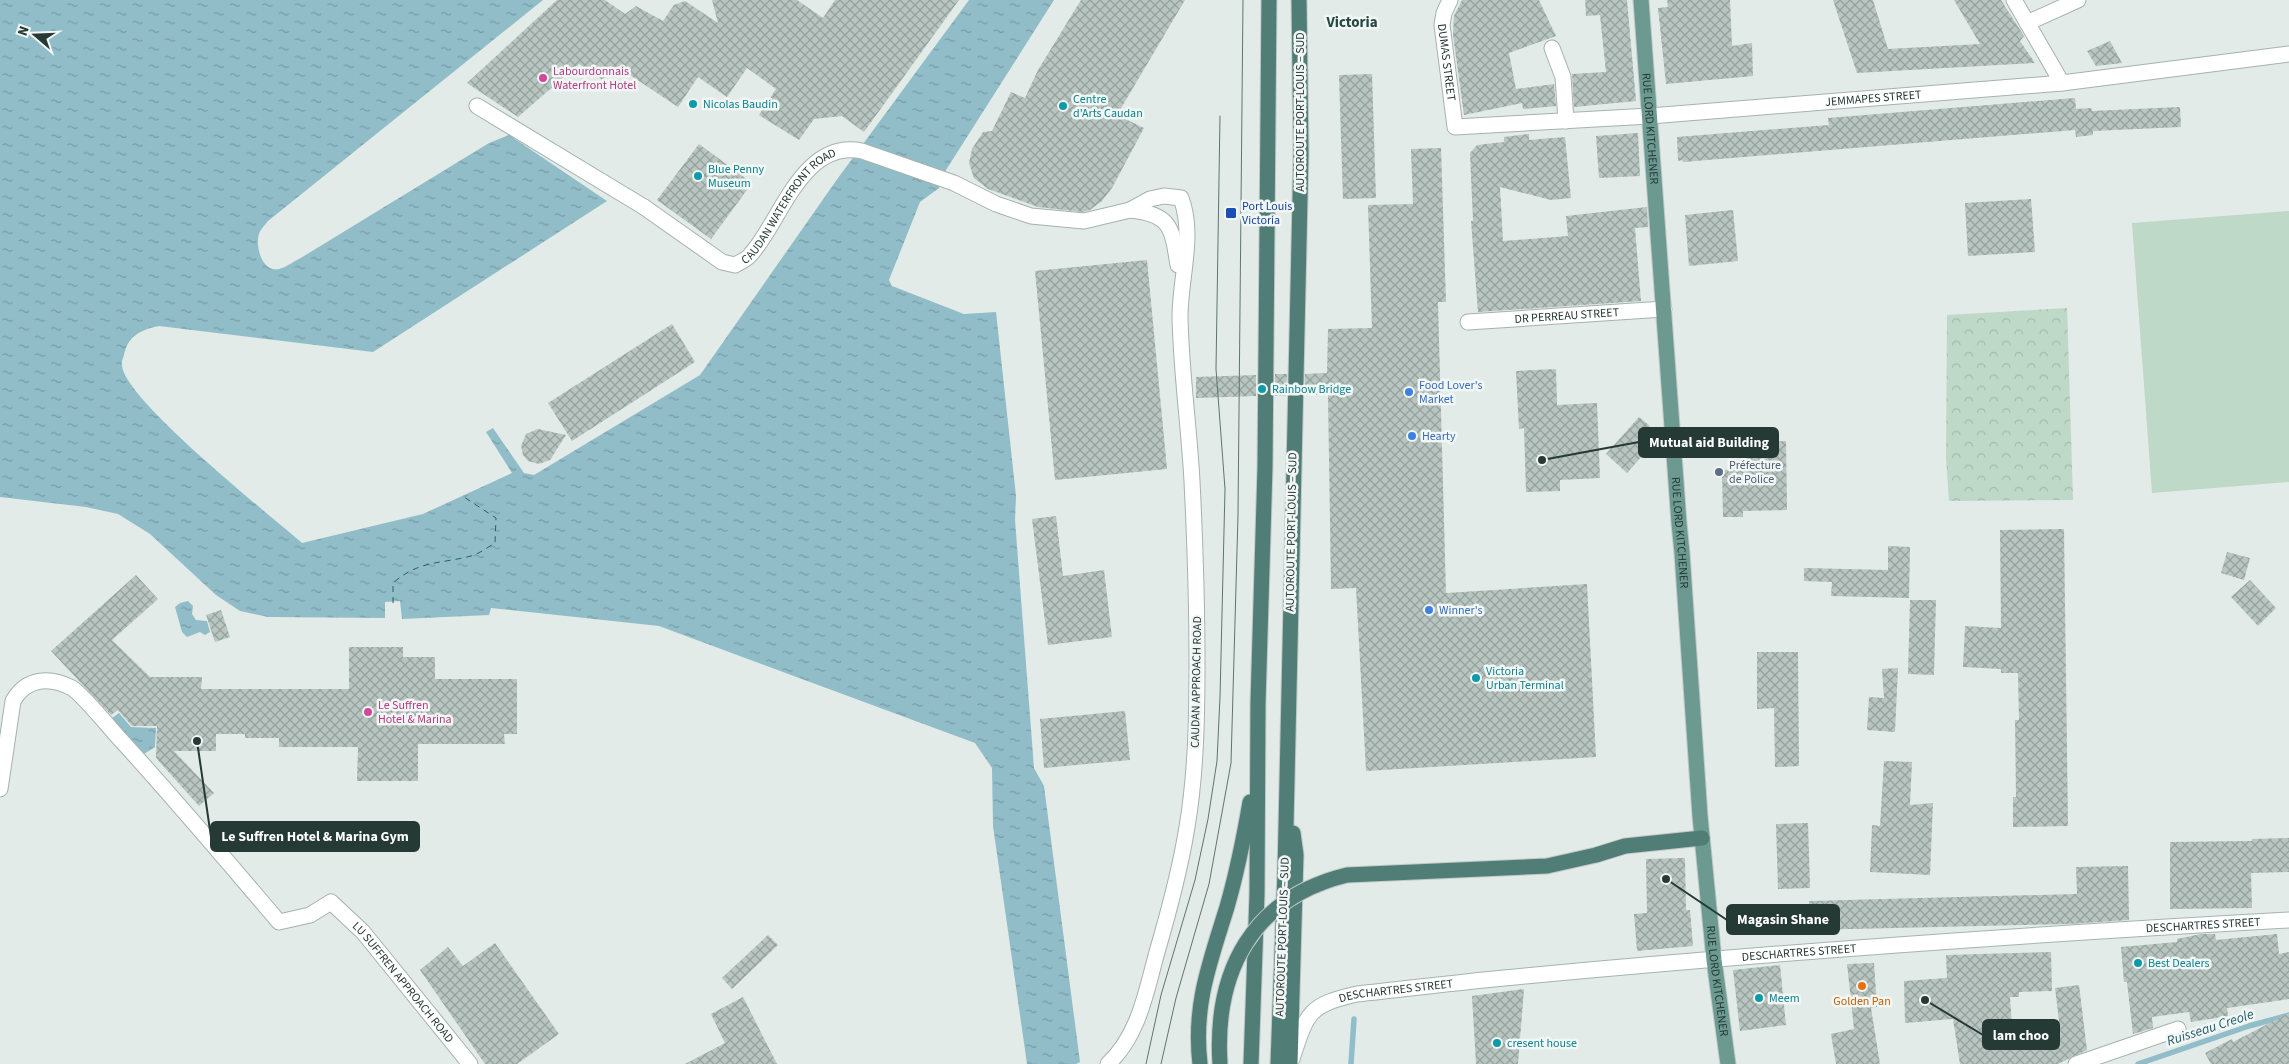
<svg xmlns="http://www.w3.org/2000/svg" width="2289" height="1064" font-family="'Source Sans 3',sans-serif">
	<defs>
		<pattern id="forest-crowns" width="20" height="18" patternUnits="userSpaceOnUse" patternTransform="scale(1.25)"><rect width="20" height="18" fill="#bed9c7"/><path d="M2 6a3 3 0 1 1 6 0M12 15a3 3 0 1 1 6 0" fill="none" stroke="#a3bbac"/></pattern>
		<pattern id="water-ripples" width="26" height="14" patternUnits="userSpaceOnUse" patternTransform="scale(1.25)"><rect width="26" height="14" fill="#91bdc9"/><path d="M2 4q2-2 4 0t4 0M15 11q2-2 4 0t4 0" fill="none" stroke="#769ba4"/></pattern>
		<pattern id="building-cross-hatch" width="8" height="8" patternUnits="userSpaceOnUse" patternTransform="scale(1.25)"><rect width="8" height="8" fill="#b8c5c0"/><path d="M0 0l8 8M0 8l8-8" fill="none" stroke="#95a19d"/></pattern>
	</defs>
	<rect width="100%" height="100%" fill="#e2ebe7"/>
	<path fill="url(#forest-crowns)" d="M2067,308l6,192 -124,1 -3,-43 1,-143z"/>
	<path fill="#bed9c7" d="M2289,211v271l-137,11 -20,-270z"/>
	<g fill="url(#water-ripples)">
		<path d="M0,0h543l-275,221c-3,4 -8,9 -9,13 -4,12 3,39 20,35 8,-2 17,-9 25,-13l185,-113 20,-8 98,66 -234,151 -214,-26c-19,4 -31,10 -35,29 -1,3 -3,8 -2,11 4,35 148,149 180,177l121,-29 89,-41 -26,-41 7,-4 31,45 10,2 166,-100 138,-197 131,-178h85l-108,170 -7,18 -19,14 -31,78 3,6 72,28 32,-2 20,184 -1,24 19,248 10,18 36,276 -4,2h-49l-34,-238 -1,-58 -17,-25 -316,-117 -168,-18 -2,7 -87,4 -2,-18 -15,1v16l-117,-1 -28,-6 -24,-16 -66,-61 -32,-20 -32,-7 -86,-10z"/>
		<path d="M188,601l5,5 -1,8 4,6 11,1 3,11 -5,3 -5,-3 -13,5 -5,-5 -7,-25 5,-4z"/>
		<path d="M119,713l12,14 25,1 -1,19 -11,7 -32,-36z"/>
	</g>
	<g fill="none" stroke-linecap="round" stroke-linejoin="round">
		<g stroke="#91bdc9" stroke-width="5.5">
			<path d="M1351,1064l3,-45"/>
			<path d="M2138,1064l111,-38 40,-11"/>
		</g>
		<path stroke="#265e6e" stroke-width="1" stroke-dasharray="6 5" stroke-linecap="butt" d="M393,603v-20c26,-23 48,-19 78,-27 8,-2 17,-9 24,-13l1,-25 -32,-21"/>
	</g>
	<g fill="url(#building-cross-hatch)">
		<path d="M557,0h48l20,14 11,-8 27,15 11,-16 11,-4 33,22 -6,-23h85l26,18 12,-18h124l-95,132 -22,-16 -28,3 -15,21 -40,-25 17,-26 -29,-21 -20,29 -29,-20 -20,30 -60,-40 -6,8 -5,-1 -3,7 -25,-17 -61,53 -51,-34z"/>
		<path d="M1081,0h104l-68,115 27,13 -32,60 -10,13 -12,9 -7,2 -45,-5 -50,-18 -14,-11 -5,-15 3,-14 11,-17 9,-1 19,-39 14,6 13,-28z"/>
		<path d="M1462,0h77l17,36 -47,17 7,36 38,-5 2,22 -33,3 -1,-6 -58,12 -11,-80 1,-19z"/>
		<path d="M1585,0h42l9,101 -62,6 -2,-33 34,-2 -6,-57 -14,1z"/>
		<path d="M1667,0h63l2,46 20,-3 1,33 -87,8 -8,-76 10,-1z"/>
		<path d="M1833,0h40l15,49 92,-5 -26,-44h47l23,36 -4,5 15,22 -178,10z"/>
		<path d="M2110,41l12,22 -26,3 -9,-15z"/>
		<path d="M1372,74l4,124 -33,1 -4,-124z"/>
		<path d="M2075,98l1,11 15,-1 1,3 88,-4 1,20 -88,4v4l-17,2 -1,-7 -392,32 -1,-2 -4,1 -1,-24 152,-12 -1,-7z"/>
		<path d="M1638,133l2,43 -41,2 -3,-42z"/>
		<path d="M1529,134v6l36,-3 6,61 -20,2 -51,-13 3,54 65,-5 -2,-20 81,-9 1,20 -13,1 6,73 -163,11 -7,-91h2l-3,-68 7,-8 27,-3v-5z"/>
		<path d="M699,144l53,39 -41,56 -54,-39z"/>
		<path d="M1441,148l5,154h-8l8,291 141,-9 9,173 -230,14 -10,-183 -25,1 -3,-194h-23v-21l22,-1 1,-44 44,-1 -4,-123 45,-1 -2,-55z"/>
		<path d="M2031,199l4,53 -67,4 -3,-53z"/>
		<path d="M1733,210l5,51 -49,5 -4,-51z"/>
		<path d="M1147,260l20,209 -112,11 -20,-209z"/>
		<path d="M672,324l23,38 -123,79 -24,-38z"/>
		<path d="M1556,369l1,36 40,-2 3,75 -40,2v11l-34,1 -2,-64 -5,1 -3,-58z"/>
		<path d="M1275,374h12l-1,22h-11z"/>
		<path d="M1256,375v21l-60,2v-21z"/>
		<path d="M1639,417l11,9 -12,13 11,9 -22,25 -21,-19z"/>
		<path d="M538,429l28,6 -16,25 -11,4 -11,-3 -5,-6 -2,-9 5,-12z"/>
		<path d="M1786,441l1,69 -44,1v6h-20l-1,-47 21,-1 -1,-27z"/>
		<path d="M1056,516l7,60 41,-6 8,67 -64,8 -16,-126z"/>
		<path d="M2064,529l4,297 -55,1v-30h3l-1,-77h4l-1,-47h-17v-4l-38,-2 2,-41 36,2 -1,-98z"/>
		<path d="M1888,546l22,1 -1,51 -78,-2 1,-14 -28,-1v-13l84,2z"/>
		<path d="M2227,552l23,6 -6,22 -23,-7z"/>
		<path d="M136,575l22,24 -46,41 38,37h52l-1,12h148v-42h54v10h32v22h82v55h-13l1,10h-87v37h-61l1,-34h-79v-9h-34v-4h-29v17h-42l40,42 -15,13 -43,-48 1,-32h-25l-14,-16 -7,5 -60,-64z"/>
		<path d="M2250,580l26,28 -18,18 -27,-29z"/>
		<path d="M1910,600h26l-2,75 -26,-1z"/>
		<path d="M221,610l9,27 -15,5 -9,-27z"/>
		<path d="M1757,652h41l1,114 -24,1 -1,-59 -17,1z"/>
		<path d="M1898,668l-3,64 -28,-2 2,-33 15,1 -2,-29z"/>
		<path d="M1125,711l5,49 -86,8 -4,-49z"/>
		<path d="M1884,761l28,1 -2,43 23,-2 -3,72 -60,-3 2,-47 8,1z"/>
		<path d="M1808,823l2,65 -32,1 -2,-65z"/>
		<path d="M2289,838v34l-38,1 1,35 -82,1v-67l82,-1v-2z"/>
		<path d="M1685,858l1,52h4l3,36 -56,5 -3,-37 13,-1 -1,-54z"/>
		<path d="M2128,866l1,54 -60,4 -260,6v-29l268,-7 -1,-27z"/>
		<path d="M2201,934h14l1,6 61,-6 2,20 10,-2v47l-62,9 1,8 -37,6 -2,-10 -37,5 1,11 -20,6 -6,-52h-3l-3,-35 56,-5v-3z"/>
		<path d="M768,935l10,10 -46,44 -10,-11z"/>
		<path d="M495,943l64,91 -42,30h-32l-65,-94 28,-23 15,19z"/>
		<path d="M2051,952l1,39 -33,1v5h-9l3,44 47,-12 -5,-41 24,-3 8,65 -29,14h-98l-7,-45 -48,4 -1,-42 43,-3 -1,-23z"/>
		<path d="M1874,963l3,44 -6,1 9,56h-44l-5,-30 23,-5 -7,-65z"/>
		<path d="M1780,965l6,60 -46,6 -7,-61z"/>
		<path d="M1524,989l-6,75h-42l-4,-68z"/>
		<path d="M743,997l34,67h-92l40,-21 -14,-29z"/>
		<path d="M2289,1013v51h-78l-6,-11 27,-14 1,3z"/>
	</g>
	<g fill="none" stroke-linecap="round" stroke-linejoin="round">
		<g stroke="#a6b2ae" stroke-width="17">
			<g id="minor">
				<path id="s1" d="M1450,0l-6,13 -2,12 13,102 195,-11"/>
				<path d="M1552,48l11,29 3,44"/>
				<path d="M477,106l167,101"/>
				<path id="s2" d="M1468,322l196,-13"/>
				<path id="s3" d="M0,789l13,-88c13,-23 36,-25 59,-13 10,6 37,39 47,50 55,60 107,122 160,184l31,-7 21,-13 32,30 107,132"/>
				<path d="M2076,1064l102,-35"/>
			</g>
		</g>
		<g stroke="#a6b2ae" stroke-width="17">
			<g id="tertiary">
				<path d="M2014,0l48,83"/>
				<path d="M2027,23l51,-23"/>
				<path id="s4" d="M1650,116l412,-33 227,-29"/>
				<path id="s5" d="M644,207l78,55 13,3c5,-3 13,-6 16,-11 30,-33 51,-115 111,-103l92,32 42,21 35,12 53,5 46,-11 20,-11 14,-3 17,2c14,37 -1,80 -1,119 1,54 9,109 12,164 3,61 5,121 5,182 0,55 -1,110 -10,164 -7,43 -18,84 -30,125 -11,40 -18,83 -49,112"/>
				<path d="M1130,210c42,4 42,19 48,55"/>
			</g>
		</g>
		<g stroke="#a3b5af" stroke-width="17">
			<g id="secondary">
				<path id="s6" d="M1292,1059c15,-46 16,-54 65,-65 56,-6 112,-13 168,-18 254,-24 509,-42 764,-56"/>
			</g>
		</g>
		<g stroke="#c2c8c6" stroke-width="17">
			<g id="primary">
				<path id="s7" d="M1641,0l38,523 3,30 18,263 14,144 14,104"/>
			</g>
		</g>
		<g stroke="#c2c8c6" stroke-width="17">
			<g id="trunk">
				<path d="M1596,855l29,-9 77,-8"/>
				<path d="M1200,1064c-7,-59 10,-102 27,-157 10,-35 17,-70 23,-105"/>
				<path d="M1251,1064l6,-170 1,-191 7,-236 4,-467"/>
				<path d="M1278,1064l7,-193 16,-718 -2,-153"/>
				<path d="M1290,1064l6,-209 -3,-22"/>
			</g>
		</g>
		<use href="#minor" stroke="#fff" stroke-width="15"/>
		<use href="#tertiary" stroke="#fff" stroke-width="15"/>
		<use href="#secondary" stroke="#fff" stroke-width="15"/>
		<use href="#primary" stroke="#6c9a91" stroke-width="15"/>
		<use href="#trunk" stroke="#507e76" stroke-width="15"/>
		<g stroke="#5f7570" stroke-width="1">
			<path d="M1146,1064l15,-69 34,-115 13,-61 9,-58 3,-64 5,-208 -9,-120 4,-253"/>
			<path d="M1161,1064l15,-66 33,-114 22,-121 7,-248 5,-515"/>
		</g>
		<g stroke="#c2c8c6" stroke-width="17" stroke-linecap="butt">
			<path id="trunk-bridge" d="M1220,1064c-6,-94 33,-166 127,-189l200,-9 49,-11"/>
		</g>
		<use href="#trunk-bridge" stroke="#507e76" stroke-width="15"/>
	</g>
	<g fill="#d1479c" stroke="#f2f7f5" stroke-width="2">
		<circle cx="543" cy="78" r="5"/>
		<circle cx="368" cy="712" r="5"/>
	</g>
	<g fill="#0f9aa8" stroke="#f2f7f5" stroke-width="2">
		<circle cx="693" cy="104" r="5"/>
		<circle cx="1063" cy="106" r="5"/>
		<circle cx="698" cy="176" r="5"/>
		<circle cx="1262" cy="389" r="5"/>
		<circle cx="1476" cy="678" r="5"/>
		<circle cx="2138" cy="963" r="5"/>
		<circle cx="1759" cy="998" r="5"/>
		<circle cx="1497" cy="1043" r="5"/>
	</g>
	<rect fill="#1a4fb4" stroke="#f2f7f5" stroke-width="2" x="1225" y="207" width="12" height="12" rx="2.5"/>
	<g fill="#3f7fe0" stroke="#f2f7f5" stroke-width="2">
		<circle cx="1409" cy="392" r="5"/>
		<circle cx="1412" cy="436" r="5"/>
		<circle cx="1429" cy="610" r="5"/>
	</g>
	<circle fill="#5c6f8a" stroke="#f2f7f5" stroke-width="2" cx="1719" cy="472" r="5"/>
	<circle fill="#e8710a" stroke="#f2f7f5" stroke-width="2" cx="1862" cy="986" r="5"/>
	<g text-anchor="middle" stroke-width="5" stroke-linejoin="round" paint-order="stroke">
		<g font-size="12" fill="#253935" stroke="#f2f7f5">
			<text dy="4" stroke="none"><textPath href="#s1" startOffset="64">DUMAS STREET</textPath></text>
			<text dy="4" stroke="none"><textPath href="#s4" startOffset="224">JEMMAPES STREET</textPath></text>
			<text transform="translate(1300 112) rotate(-90)" y="4">AUTOROUTE PORT-LOUIS – SUD</text>
			<text dy="4" stroke="none"><textPath href="#s7" startOffset="129">RUE LORD KITCHENER</textPath></text>
			<text dy="4" stroke="none"><textPath href="#s5" startOffset="190">CAUDAN WATERFRONT ROAD</textPath></text>
			<text dy="4" stroke="none"><textPath href="#s2" startOffset="99">DR PERREAU STREET</textPath></text>
			<text transform="translate(1291 532) rotate(-89)" y="4">AUTOROUTE PORT-LOUIS – SUD</text>
			<text dy="4" stroke="none"><textPath href="#s7" startOffset="534">RUE LORD KITCHENER</textPath></text>
			<text transform="translate(1196 682) rotate(-89)" y="4">CAUDAN APPROACH ROAD</text>
			<text dy="4" stroke="none"><textPath href="#s6" startOffset="949">DESCHARTRES STREET</textPath></text>
			<text transform="translate(1282 937) rotate(-88)" y="4">AUTOROUTE PORT-LOUIS – SUD</text>
			<text dy="4" stroke="none"><textPath href="#s6" startOffset="544">DESCHARTRES STREET</textPath></text>
			<text dy="4" stroke="none"><textPath href="#s7" startOffset="984">RUE LORD KITCHENER</textPath></text>
			<text dy="4" stroke="none"><textPath href="#s3" startOffset="634">LU SUFFREN APPROACH ROAD</textPath></text>
			<text dy="4" stroke="none"><textPath href="#s6" startOffset="139">DESCHARTRES STREET</textPath></text>
		</g>
		<g font-size="12" fill="#b23c85" stroke="#f2f7f5" text-anchor="start">
			<text x="553" y="75">Labourdonnais<tspan x="553" dy="14">Waterfront Hotel</tspan></text>
			<text x="378" y="709">Le Suffren<tspan x="378" dy="14">Hotel &amp; Marina</tspan></text>
		</g>
		<g font-size="12" fill="#0d838f" stroke="#f2f7f5" text-anchor="start">
			<text x="1073" y="103">Centre<tspan x="1073" dy="14">d'Arts Caudan</tspan></text>
			<text x="703" y="108">Nicolas Baudin</text>
			<text x="708" y="173">Blue Penny<tspan x="708" dy="14">Museum</tspan></text>
			<text x="1272" y="393">Rainbow Bridge</text>
			<text x="1486" y="675">Victoria<tspan x="1486" dy="14">Urban Terminal</tspan></text>
			<text x="2148" y="967">Best Dealers</text>
			<text x="1769" y="1002">Meem</text>
			<text x="1507" y="1047">cresent house</text>
		</g>
		<g font-size="12" fill="#164399" stroke="#f2f7f5" text-anchor="start">
			<text x="1242" y="210">Port Louis<tspan x="1242" dy="14">Victoria</tspan></text>
		</g>
		<g font-size="12" fill="#366cbe" stroke="#f2f7f5" text-anchor="start">
			<text x="1419" y="389">Food Lover's<tspan x="1419" dy="14">Market</tspan></text>
			<text x="1422" y="440">Hearty</text>
			<text x="1439" y="614">Winner's</text>
		</g>
		<g font-size="12" fill="#4e5e75" stroke="#f2f7f5" text-anchor="start">
			<text x="1729" y="469">Préfecture<tspan x="1729" dy="14">de Police</tspan></text>
		</g>
		<g font-size="12" fill="#c56008" stroke="#f2f7f5">
			<text x="1862" y="1005">Golden Pan</text>
		</g>
		<g font-size="14" font-style="italic" fill="#265e6e" stroke="#f2f7f5">
			<text transform="translate(2210 1027) rotate(-18)" y="5">Ruisseau Creole</text>
		</g>
		<g font-size="15" font-weight="bold" fill="#234942" stroke="#f2f7f5">
			<text x="1352" y="27">Victoria</text>
		</g>
	</g>
	<path fill="none" stroke="#253935" stroke-width="2" d="M1542 460L1639 442M197 741L211 837M1666 879L1727 920M1925 1000L1983 1035"/>
	<g fill="#253935" stroke="#f2f7f5" stroke-width="2">
		<circle cx="1542" cy="460" r="5"/>
		<circle cx="197" cy="741" r="5"/>
		<circle cx="1666" cy="879" r="5"/>
		<circle cx="1925" cy="1000" r="5"/>
	</g>
	<g fill="#253935" stroke="#253935" stroke-width="2">
		<rect x="1639" y="428" width="139" height="29" rx="5"/>
		<rect x="211" y="822" width="208" height="29" rx="5"/>
		<rect x="1727" y="905" width="112" height="29" rx="5"/>
		<rect x="1983" y="1020" width="76" height="29" rx="5"/>
	</g>
	<g font-size="14" text-anchor="middle" font-weight="bold" fill="#fff">
		<text x="1709" y="447">Mutual aid Building</text>
		<text x="315" y="841">Le Suffren Hotel &amp; Marina Gym</text>
		<text x="1783" y="924">Magasin Shane</text>
		<text x="2021" y="1040">lam choo</text>
	</g>
	<g transform="translate(35 35) rotate(289)" stroke="#f2f7f5" stroke-width="4" paint-order="stroke">
	<path d="M0-4L9 19L0 12L-9 19Z" fill="#253935"/>
	<text y="-8" font-size="14" font-weight="bold" text-anchor="middle" fill="#253935">N</text>
	</g>
</svg>
